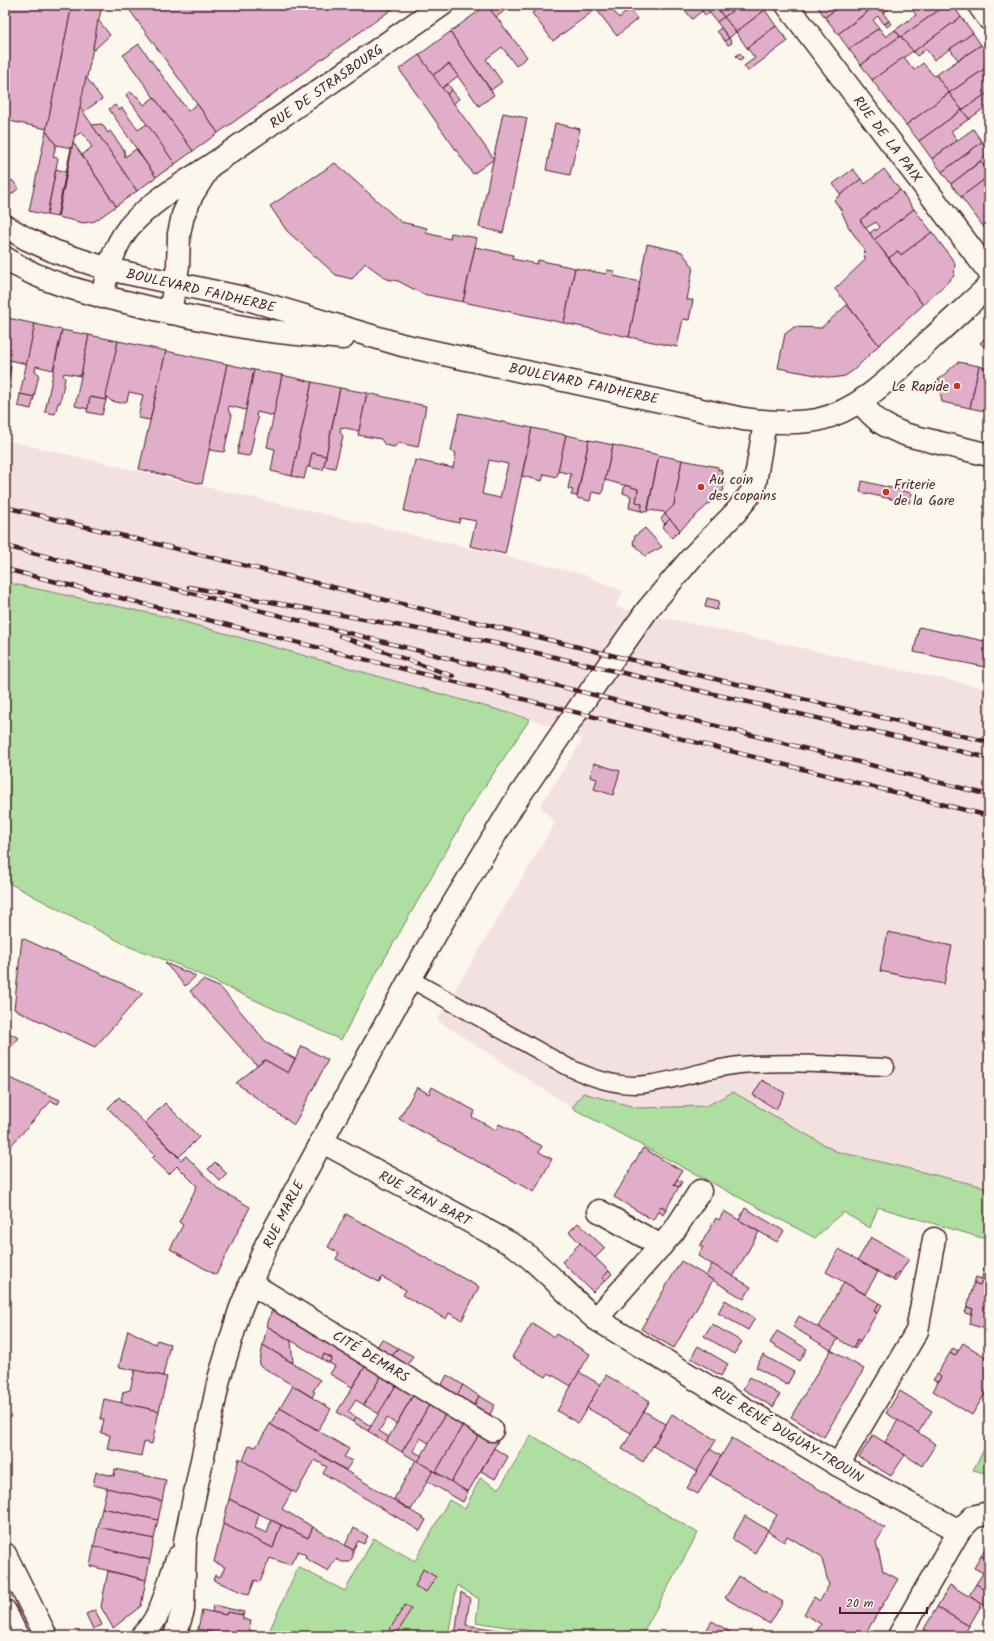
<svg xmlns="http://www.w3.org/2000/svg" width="994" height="1641" font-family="Kalam,sans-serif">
	<rect width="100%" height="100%" fill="#fbf7ec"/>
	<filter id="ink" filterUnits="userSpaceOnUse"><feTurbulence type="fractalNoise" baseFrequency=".025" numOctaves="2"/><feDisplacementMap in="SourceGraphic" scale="8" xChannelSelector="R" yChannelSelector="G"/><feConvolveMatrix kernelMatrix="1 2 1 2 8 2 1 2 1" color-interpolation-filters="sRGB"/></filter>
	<g filter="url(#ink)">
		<path fill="#f3e1e2" d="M5,440l577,134 41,17 -7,16 373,82v499l-154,-37 -102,-59 -27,14 -68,2 -55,-15 -11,15 -135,-88 118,-197 -15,-17 43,-67 -53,-20 -363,-102 -162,-35z"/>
		<g fill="#aedfa0" stroke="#7c7f66">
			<path d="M5,582l162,35 363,102 -55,82 -102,178 -32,61 -162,-75 -49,-18 -125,-66z"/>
			<path d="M733,1092l102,59 154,37v52l-111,-33 -8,21 -27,-16 -28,26 -243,-130 11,-15 55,15 68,-2z"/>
			<path d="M531,1435l167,98 -57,103h-104v-4l-61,-10 3,-23 -22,-14 -9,51h-181l31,-69 47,24 29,-53 41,23 34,-61 16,9 15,-31 19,11z"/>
			<path d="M989,1440v34l-16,-4z"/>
		</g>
		<g fill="#e1aeca" stroke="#4a1f2b" fill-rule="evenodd">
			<path d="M5,5h67l-25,124 -42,-9z"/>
			<path d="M72,5h30l-30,143 -16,-3 -10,-14z"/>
			<path d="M126,5h272l-180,128z"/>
			<path d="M487,5l40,52 -11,9 -14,-19 -16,12 16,23 -11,8 -41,-58z"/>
			<path d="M487,5h25l-16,12z"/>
			<path d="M542,5h51l3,4 -43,32 -21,-28z"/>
			<path d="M593,5h16l10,13 11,-9 7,10 -20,17z"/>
			<path d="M681,5h17l4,6 -10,8z"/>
			<path d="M710,5h5l9,12 -7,5 -11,-14z"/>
			<path d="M715,5h25l-16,12z"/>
			<path d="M740,5h21l4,5 -29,22 -12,-15z"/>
			<path d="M816,5h26l-17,12z"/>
			<path d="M842,5h20l5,7 -29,22 -13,-17z"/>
			<path d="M877,5l12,16 -5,3 -6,-8 -5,4 6,8 -30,21 -11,-15z"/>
			<path d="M880,5h14l-11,8 -5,-7z"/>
			<path d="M913,5h33l-45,32 -6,-7 21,-15 -6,-8z"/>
			<path d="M946,5h7l8,12 -48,35 -12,-15z"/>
			<path d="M706,8l4,4 -5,3 -3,-4z"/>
			<path d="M765,10l11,16 -29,22 -11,-16z"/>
			<path d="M724,17l12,15 -7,6 -12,-16z"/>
			<path d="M961,17l12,16 -39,27 -8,-11 -9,7 -4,-4z"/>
			<path d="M98,20l12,15 -16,15 -1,-2z"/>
			<path d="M889,21l2,3 -4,3 -2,-3z"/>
			<path d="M776,26l12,15 -40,30 -4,-5 11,-8 -8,-10z"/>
			<path d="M721,28l8,10 -4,3 -8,-10z"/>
			<path d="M879,28l7,9 9,-7 5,6 -39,29 -12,-16z"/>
			<path d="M450,32l44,63 -15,11 -30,-42 -16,11 -14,-20z"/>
			<path d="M973,33l8,12 -23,15 -8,-11z"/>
			<path d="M900,36l13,15 -41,29 -11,-15z"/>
			<path d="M729,38l3,5 -4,2 -3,-4z"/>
			<path d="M139,44l49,67 9,-7 21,29 -25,18 -70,-96z"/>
			<path d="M981,45l8,11v10l-40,27 -13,-18z"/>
			<path d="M740,53l3,5 -3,2 -4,-4z"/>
			<path d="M419,55l75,104 -21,15 -74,-105z"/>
			<path d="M904,57l10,13 9,-7 11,13 2,-1 13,18 -43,32 -34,-45z"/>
			<path d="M449,64l9,12 -16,12 -9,-13z"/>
			<path d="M989,66v26l-27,18 -13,-17z"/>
			<path d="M86,77l16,22 -19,13 -3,-5z"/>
			<path d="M448,84l4,6 -5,4 -5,-6z"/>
			<path d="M452,90l7,9 -6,5 -6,-10z"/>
			<path d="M130,92l9,6 5,7 10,-8 39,54 -18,13 -49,-69z"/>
			<path d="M989,92v18l-3,-3 -17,12 -7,-9z"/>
			<path d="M949,93l13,17 -43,31 -13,-16z"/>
			<path d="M115,105l4,5 3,-2 16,22 9,-6 28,40 -19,13 -47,-68z"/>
			<path d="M80,107l57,84 -21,15 -34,-51 10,-8 -10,-15 -8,5z"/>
			<path d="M962,110l7,9 -18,12 6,9 -25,19 -13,-18z"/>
			<path d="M503,113l24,5 -24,115 -24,-6z"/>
			<path d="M555,123l25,6 -10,46 -24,-5z"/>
			<path d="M102,124l6,9 2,-2 14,19 1,7 11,-8 20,28 -19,14 -45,-66z"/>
			<path d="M973,129l9,13 -40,30 -10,-13z"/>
			<path d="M46,131l10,14 -3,12 5,1 -11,57 -18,-4z"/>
			<path d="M73,142l43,64 -21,15 -11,2 -26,-6z"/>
			<path d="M982,142l7,10v2l-38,30 -9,-12z"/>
			<path d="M71,148h1l-15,69 9,-45z"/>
			<path d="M981,161l8,11v4l-28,21 -10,-13z"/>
			<path d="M335,163l66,59 26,6 -1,5 24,6 1,-6 26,5 -14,64 -40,-8 -25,-13 -11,-2 -22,-16 -13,16 -16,-4 -49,-44 -17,-25z"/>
			<path d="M56,169l10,3 -9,45 -10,-2z"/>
			<path d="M853,169l8,10 -20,16 -8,-11z"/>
			<path d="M884,169l16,21 -40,30 63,85 -44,40 -44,-56 30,-29 -1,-11 -16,-23 -7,-16 -7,-10 27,-21 4,5z"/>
			<path d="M989,176v58l-28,-37z"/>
			<path d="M12,180l7,8 -13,11 -1,-13z"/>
			<path d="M900,190l14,19 -40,31 -4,-7 5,-4 1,2 4,-4 -4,-5 -10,6 -6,-8z"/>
			<path d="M914,209l18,23 -31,23 -3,-4 -9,7 -15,-18z"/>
			<path d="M932,232l23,31 -1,13 -31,29 -34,-47 9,-7 3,4z"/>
			<path d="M647,244l35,8 11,15 -6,33h6l-4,20 -6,-1 -6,28 -48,-10z"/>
			<path d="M475,247l38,8 -1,4 25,5 1,-4 37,8 -11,55 -101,-21z"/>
			<path d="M575,268l31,6 1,-4 7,1v5l26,6 -11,55 -65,-14z"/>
			<path d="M847,305l32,40 -25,25 -9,6 -13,2 -54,-10 7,-34 9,-7 27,1z"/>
			<path d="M5,318h3l-3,13z"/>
			<path d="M8,318l27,6 -8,40 -18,-4 -1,4 3,3 -5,24 -1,-60z"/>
			<path d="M35,324l27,6 -9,40 -17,-4 -1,5 4,3 -5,23 -14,-3z"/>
			<path d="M62,330l27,5 -8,41 -17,-3 -1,2 2,3 -5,25h-2l-3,11 -10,-2z"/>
			<path d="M989,334v17l-9,-8z"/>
			<path d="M89,335l29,6 -12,59 -16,-3 -2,12 -13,-3z"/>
			<path d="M118,341l48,10 -16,69 -12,-2 5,-23 -14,-3 -2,9 -6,2 -10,-2 -5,-5z"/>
			<path d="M166,351l61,13 -25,120 -63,-15z"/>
			<path d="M958,362l21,4 -9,42 -28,-6 -4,-22z"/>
			<path d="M227,364l27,6 -8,40 -17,-4 -1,4 4,5 -8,37 -15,-2z"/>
			<path d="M979,366l10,3v43l-19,-4z"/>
			<path d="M254,370l28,5 -8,41 -17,-4 -1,4 2,2 -8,37 -2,1 -11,-2z"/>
			<path d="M282,375l30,7 -20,94 -21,-5 4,-22 -8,-2z"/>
			<path d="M312,382l28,6 -14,68 -14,-3 -3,14h-2l-3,12 -12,-3z"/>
			<path d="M340,388l27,5 -8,38 -18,-4 -1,5 3,4 -8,32 -11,-2z"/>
			<path d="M367,393l59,13 -8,41 -19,-4 -5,4 -9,-2 -4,-6 -23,-4z"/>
			<path d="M20,394l14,3 -3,12 -13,-3z"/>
			<path d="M90,397l16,3 -4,15 -15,-3z"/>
			<path d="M459,413l73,15 -27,126 -35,-8 6,-25 -16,-3 -1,5 -55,-12 11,-51 38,8 3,-15 -5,-2zM489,460l19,4 -8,34 -18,-4z"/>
			<path d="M532,428l34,7 -9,42 -13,-3 -2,7 -20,-5z"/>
			<path d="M566,435l23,5 -12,56 -6,-1 2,-5 -5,-1 3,-15 -13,-3z"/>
			<path d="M589,440l24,5 -11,49 -10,-2 -2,9 -13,-3z"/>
			<path d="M613,445l46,10 -12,57 -6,-1 1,-7 -6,-2 2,-13 -33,-9z"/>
			<path d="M312,453l14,3 -3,14 -14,-3z"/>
			<path d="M659,455l23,5 -8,45 -9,9 -1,-2 -16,-2z"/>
			<path d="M682,460l36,7v3l3,-1 4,17 -2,1 1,3 -44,40 -15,-16 9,-9z"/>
			<path d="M862,481l50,12 -3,10 -49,-11z"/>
			<path d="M625,485l13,4 -2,13 6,2 -1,7 -12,-3 2,-12 -8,-3z"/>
			<path d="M665,514l5,5 -5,5 -4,-5z"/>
			<path d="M670,519l10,11 -8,8 -10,-11z"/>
			<path d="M645,528l17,19 -17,9 -12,-13 2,-7z"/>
			<path d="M707,598l12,3 -2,9 -12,-3z"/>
			<path d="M919,627l70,15v26l-75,-16z"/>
			<path d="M594,763l26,8 -7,24 -19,-6 3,-10 -7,-2z"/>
			<path d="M888,932l64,14 -8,38 -64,-13z"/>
			<path d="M22,938l121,55 -48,54 -81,-38z"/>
			<path d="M165,963l31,13 -11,10z"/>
			<path d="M203,980l18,8 46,55 28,16 -7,14 -23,-13 -8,6 -67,-75z"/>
			<path d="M5,1031l14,7 -12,13 -2,-1z"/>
			<path d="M302,1046l26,14 -34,65 -58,-42 29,-23 23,13z"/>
			<path d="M5,1076l55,24 -2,4 -7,-3 -46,51z"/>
			<path d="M762,1080l23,13 -9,16 -23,-14z"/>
			<path d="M417,1087l12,7 3,-7 43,24 -3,6 24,13 3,-6 43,22 -3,6 13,7 -18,33 -135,-73z"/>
			<path d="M119,1097l62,63 5,-4 32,33 32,18 -34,68 -46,-26 13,-24 -4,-3 18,-36 -20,-20 -8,8 -17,-16 3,-2 -47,-48z"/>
			<path d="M165,1103l34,34 -20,20 -34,-34z"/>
			<path d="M643,1148l39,23 -8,14 5,2 -13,22 -5,-3 -8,14 -39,-23z"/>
			<path d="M215,1162l12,12 -7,7 -12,-12z"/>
			<path d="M677,1179l5,3 -3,5 -5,-2z"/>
			<path d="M661,1206l5,3 -3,6 -5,-4z"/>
			<path d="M745,1208l39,23 -7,11 -38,-22z"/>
			<path d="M724,1211l35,21 -26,45 -35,-21 5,-9 -3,-1 16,-28 3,2z"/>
			<path d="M346,1214l133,73 -17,33 -13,-7 -3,6 -43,-24 3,-5 -24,-13 -3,5 -43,-23 3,-6 -11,-6z"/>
			<path d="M578,1223l27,25 -10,10 -26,-26z"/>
			<path d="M871,1237l38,22 -9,14 -2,-1 -5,8 -35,-20z"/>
			<path d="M580,1243l29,28 -7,7 3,3 -12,11 -31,-30z"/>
			<path d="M839,1249l39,23 -13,22 -39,-22z"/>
			<path d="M681,1261l32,19 -39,68 -33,-19z"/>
			<path d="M712,1264l39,23 -7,12 -38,-23z"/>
			<path d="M984,1270l5,1v59l-20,-6 4,-15 -6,-2 7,-24 6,2z"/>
			<path d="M609,1271l3,3 -7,7 -3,-3z"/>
			<path d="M898,1272l2,1 -5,9 -2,-2z"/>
			<path d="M976,1277l6,2 -2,6 -6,-2z"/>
			<path d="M844,1282l35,21 -5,8 3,2 -17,28 -2,-2 -5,9 -35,-21z"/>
			<path d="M725,1300l30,18 -7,12 -30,-17z"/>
			<path d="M879,1303l3,2 -5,8 -3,-2z"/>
			<path d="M273,1306l94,58 -15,23 -22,-13 5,-8 -6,-3 3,-5 -8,-4 -2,5 -55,-33z"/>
			<path d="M967,1307l6,2 -2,6 -6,-2z"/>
			<path d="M799,1316l39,23 -7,11 -38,-23z"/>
			<path d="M532,1323l22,14 2,-3 34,20 -19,32 -22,-13 -3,4 -34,-20z"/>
			<path d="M712,1324l30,18 -8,12 -30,-18z"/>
			<path d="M267,1326l24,15 2,22 -30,-18z"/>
			<path d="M128,1330l27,14 2,-4 13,4 -7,32 -44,-9z"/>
			<path d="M777,1331l30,18 -7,12 -30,-18z"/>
			<path d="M382,1339l16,9 -7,10 -16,-8z"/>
			<path d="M858,1339l2,2 -5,8 -2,-1z"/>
			<path d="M963,1343l26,16v28l-17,28 -39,-24 8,-14 -4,-3 6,-10 7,-11 5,3z"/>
			<path d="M263,1345l57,35 -7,11 2,1 -3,5 -53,-32z"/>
			<path d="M698,1346l30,18 -7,12 -30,-18z"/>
			<path d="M398,1348l15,8 -6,11 -16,-9z"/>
			<path d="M953,1348l5,3 -3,5 -5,-3z"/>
			<path d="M831,1350l33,19 -40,68 -33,-20z"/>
			<path d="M324,1354l8,4 -3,5 -7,-4z"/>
			<path d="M763,1355l31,17 -7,13 -31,-18z"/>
			<path d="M367,1364l16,9 -19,32 -8,-5 -8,12 8,5 -3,5 -16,-10z"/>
			<path d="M135,1370l32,7 -8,34 -38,-8 2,-11 7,-2z"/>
			<path d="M579,1372l22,13 -23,38 -21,-12z"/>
			<path d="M383,1373l15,9 -19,32 -15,-9z"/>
			<path d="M937,1374l4,3 -3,5 -5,-2z"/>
			<path d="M447,1375l16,10 -8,14 -16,-9z"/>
			<path d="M606,1375l44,26 -19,32 -44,-25z"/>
			<path d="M750,1377l30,18 -7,12 -30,-18z"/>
			<path d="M398,1382l17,10 -19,32 -9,-6 -8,13 10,6 -3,5 -18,-11z"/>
			<path d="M463,1385l16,11 -7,13 -17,-10z"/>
			<path d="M293,1386l38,23 -13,21 -38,-22z"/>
			<path d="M900,1391l32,20 -14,22 -32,-20z"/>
			<path d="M415,1392l16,10 -29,50 -16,-10z"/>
			<path d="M479,1396l16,9 -6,11 -16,-8z"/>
			<path d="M104,1399l55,12 -7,33 -8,-2 -3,14 -34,-7 3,-14 -9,-2 3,-14h-4z"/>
			<path d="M431,1402l16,9 -18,32 -9,-5 -7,13 9,5 -4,6 -16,-10z"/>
			<path d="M280,1408l69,41 -5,8 8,4 -6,9 -76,-46z"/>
			<path d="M447,1411l18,10 -29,51 -18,-10z"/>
			<path d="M644,1411l22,13 -23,38 -21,-13z"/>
			<path d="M672,1414l44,26 -19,32 -44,-26z"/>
			<path d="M356,1417l15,9 -3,5 -15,-9z"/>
			<path d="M898,1420l38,24 -14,22 -37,-24z"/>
			<path d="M465,1421l16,10 -30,51 -15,-10z"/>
			<path d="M270,1424l156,96 -6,11 -97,-58 4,-6 -12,-7 -19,33 -53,-32 6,-16 7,2z"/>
			<path d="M481,1431l17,10 -30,51 -17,-10z"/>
			<path d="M873,1435l32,20 -14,21 -32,-19z"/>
			<path d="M732,1438l153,90 -9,14 7,29 15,8 -34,57h-50l7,-12 -17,-10 10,-17 6,4 9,-16 -8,-29 -34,-20 -3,6 -17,-11 10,-16 -67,-40z"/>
			<path d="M494,1448l14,9 -13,22 -14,-8z"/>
			<path d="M710,1449l11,7 -23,38 -11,-6z"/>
			<path d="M239,1458l53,33 -10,18 31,18 -5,11 -79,-39z"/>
			<path d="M416,1460l17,11 -22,39 -17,-11z"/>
			<path d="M115,1469l51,11 -4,21 -69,-16 3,-13 18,4z"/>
			<path d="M433,1471l35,21 -5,10 -36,-21z"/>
			<path d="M107,1488l55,13 -4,19 -56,-12z"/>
			<path d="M229,1499l30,15 -4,14 12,5 4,-13 10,5 -8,23 -50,-24z"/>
			<path d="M102,1508l56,12 -4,19 -56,-12z"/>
			<path d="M745,1516l23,14 -13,23 -23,-14z"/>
			<path d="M223,1524l50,24 8,-23 27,13 5,-11 40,23v6l-3,6h-8l-6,-3 -8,12 -23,-13 1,-3 -8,-4 -8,14 -20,-7 -10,24 -5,-2 -6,15 -36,-15 2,-5 5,2 5,-10 -11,-5z"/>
			<path d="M98,1527l56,12 -4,21 -56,-14z"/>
			<path d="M354,1528l14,8 -4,8 -6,-3 -5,9 -8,-5z"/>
			<path d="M94,1546l56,14 -4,20 -56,-14z"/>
			<path d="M986,1547l3,3 -5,8 -3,-2z"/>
			<path d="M989,1550v26l-15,-8 7,-12 3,2z"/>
			<path d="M423,1569l13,8 -10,15 -11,-6z"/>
			<path d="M108,1571l38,9 -5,26 -28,22 -12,-21z"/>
			<path d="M983,1573l6,3v16l-13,-8z"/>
			<path d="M739,1576l44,26 -13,22 -45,-26z"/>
			<path d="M976,1584l13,8v16l-20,-12z"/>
			<path d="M950,1585l32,19 -13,22 -32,-19z"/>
			<path d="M461,1592l9,6 -4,27 64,10v1h-75z"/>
			<path d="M213,1605l31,7 -1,3 -16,-3 -1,3 -14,-3z"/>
			<path d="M405,1605l6,4 -14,25 -7,-5z"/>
			<path d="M937,1607l32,19 -6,10h-26l-13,-7z"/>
			<path d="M95,1610l7,15 -9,4 -7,-15z"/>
			<path d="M202,1610l24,5 1,-3 16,3v4l8,2 -2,9 7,2 -1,4h-8l-11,-5 -1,5h-7l-30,-7z"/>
			<path d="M712,1621l25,15h-34z"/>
			<path d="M198,1629l30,7h-31z"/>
			<path d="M924,1629l13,7h-17z"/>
			<path d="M236,1631l11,5h-12z"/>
		</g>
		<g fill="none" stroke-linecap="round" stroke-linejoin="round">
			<g stroke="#4a1f2b" stroke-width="19">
				<path id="service" d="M410,979l158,88c25,12 52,21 79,17 32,-4 62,-16 93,-19 48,-4 98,0 146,2"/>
			</g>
			<g stroke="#4a1f2b" stroke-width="25">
				<g id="minor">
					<path d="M787,5l202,267"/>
					<path d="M979,5l10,14"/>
					<path d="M102,297c5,-24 11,-50 27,-70 27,-31 65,-49 97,-72 72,-50 144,-100 216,-150"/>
					<path d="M170,313l8,-47 1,-32 4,-19 9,-20 15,-24"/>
					<path d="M321,1141l194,105c29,21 53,50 81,73l242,146 121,66 -60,105"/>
					<path d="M599,1211l62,35"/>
					<path d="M250,1283l242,147"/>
					<path d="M596,1319l78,-88 26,-40"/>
					<path d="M838,1465l79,-134 17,-92"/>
					<path d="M959,1531l14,-14 16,-4"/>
					<path d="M142,1636c22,-21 25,-52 36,-79"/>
					<path d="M175,1636l8,-26 2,-69 34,-162 21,-69 26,-65 144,-266 37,-65 66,-109 92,-135 43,-61 45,-53 43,-44 15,-19 4,-10 10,-61"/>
				</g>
			</g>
			<g stroke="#4a1f2b" stroke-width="25">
				<path id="tertiary" d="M860,402c16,19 23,24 47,33l82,20"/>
			</g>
			<g stroke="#4a1f2b" stroke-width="25">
				<g id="secondary">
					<path d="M5,226l22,13 29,13 52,17 136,29 158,47 341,74c24,3 50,5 74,1 46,-10 80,-49 113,-80 20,-18 39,-36 59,-54"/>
					<path d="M5,258c38,25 81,35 125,45 40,10 79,18 119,25 31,5 63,7 94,10"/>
					<path d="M5,1554l41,82"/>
					<path d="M5,1611l12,25"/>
				</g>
			</g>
			<use href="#service" stroke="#fbf7ec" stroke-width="16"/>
			<use href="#minor" stroke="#fbf7ec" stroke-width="22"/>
			<use href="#tertiary" stroke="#fbf7ec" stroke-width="22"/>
			<use href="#secondary" stroke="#fbf7ec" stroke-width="22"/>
			<g stroke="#4a1f2b" stroke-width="4.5">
				<g id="rail">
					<path d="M5,507l610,149 374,86"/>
					<path d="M5,546l984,249"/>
					<path d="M5,569l984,247"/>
					<path d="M189,587l305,56 495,115"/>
					<path d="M340,636l113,40"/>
				</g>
			</g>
			<use href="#rail" stroke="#fbf7ec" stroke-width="3" stroke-dasharray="9" stroke-linecap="butt"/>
		</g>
	</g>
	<g fill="#c8321e" stroke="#fbf7ec" stroke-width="1.5">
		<circle cx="957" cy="386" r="4"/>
		<circle cx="701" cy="487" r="4"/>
		<circle cx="886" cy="492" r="4"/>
	</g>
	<g text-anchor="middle" stroke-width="4" stroke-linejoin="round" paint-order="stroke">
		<g font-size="14" fill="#4a1f2b" stroke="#fbf7ec">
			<text transform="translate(326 86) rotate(-35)" y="5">RUE DE STRASBOURG</text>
			<text transform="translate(888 139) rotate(53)" y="5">RUE DE LA PAIX</text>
			<text transform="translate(201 290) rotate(13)" y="5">BOULEVARD FAIDHERBE</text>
			<text transform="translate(584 383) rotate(12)" y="5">BOULEVARD FAIDHERBE</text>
			<text transform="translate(425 1198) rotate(28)" y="5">RUE JEAN BART</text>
			<text transform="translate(283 1214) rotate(-63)" y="5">RUE MARLE</text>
			<text transform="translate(371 1356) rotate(31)" y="5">CITÉ DEMARS</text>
			<text transform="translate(788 1434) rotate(31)" y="5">RUE RENÉ DUGUAY-TROUIN</text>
		</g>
		<g font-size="14" fill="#4a1f2b" stroke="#fbf7ec" text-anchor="start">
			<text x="949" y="391" text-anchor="end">Le Rapide</text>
			<text x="709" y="484">Au coin<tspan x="709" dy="16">des copains</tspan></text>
			<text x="894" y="489">Friterie<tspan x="894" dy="16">de la Gare</tspan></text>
		</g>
	</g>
	<rect width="994" height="1641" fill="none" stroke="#fbf7ec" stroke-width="20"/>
	<rect x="10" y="10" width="974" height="1621" fill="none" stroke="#4a1f2b" stroke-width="1.5" filter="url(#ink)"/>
	<path d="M840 1607v6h87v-6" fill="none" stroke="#4a1f2b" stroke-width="2"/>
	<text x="846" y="1607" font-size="12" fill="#4a1f2b" stroke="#fbf7ec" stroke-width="3" paint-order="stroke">20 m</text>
</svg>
